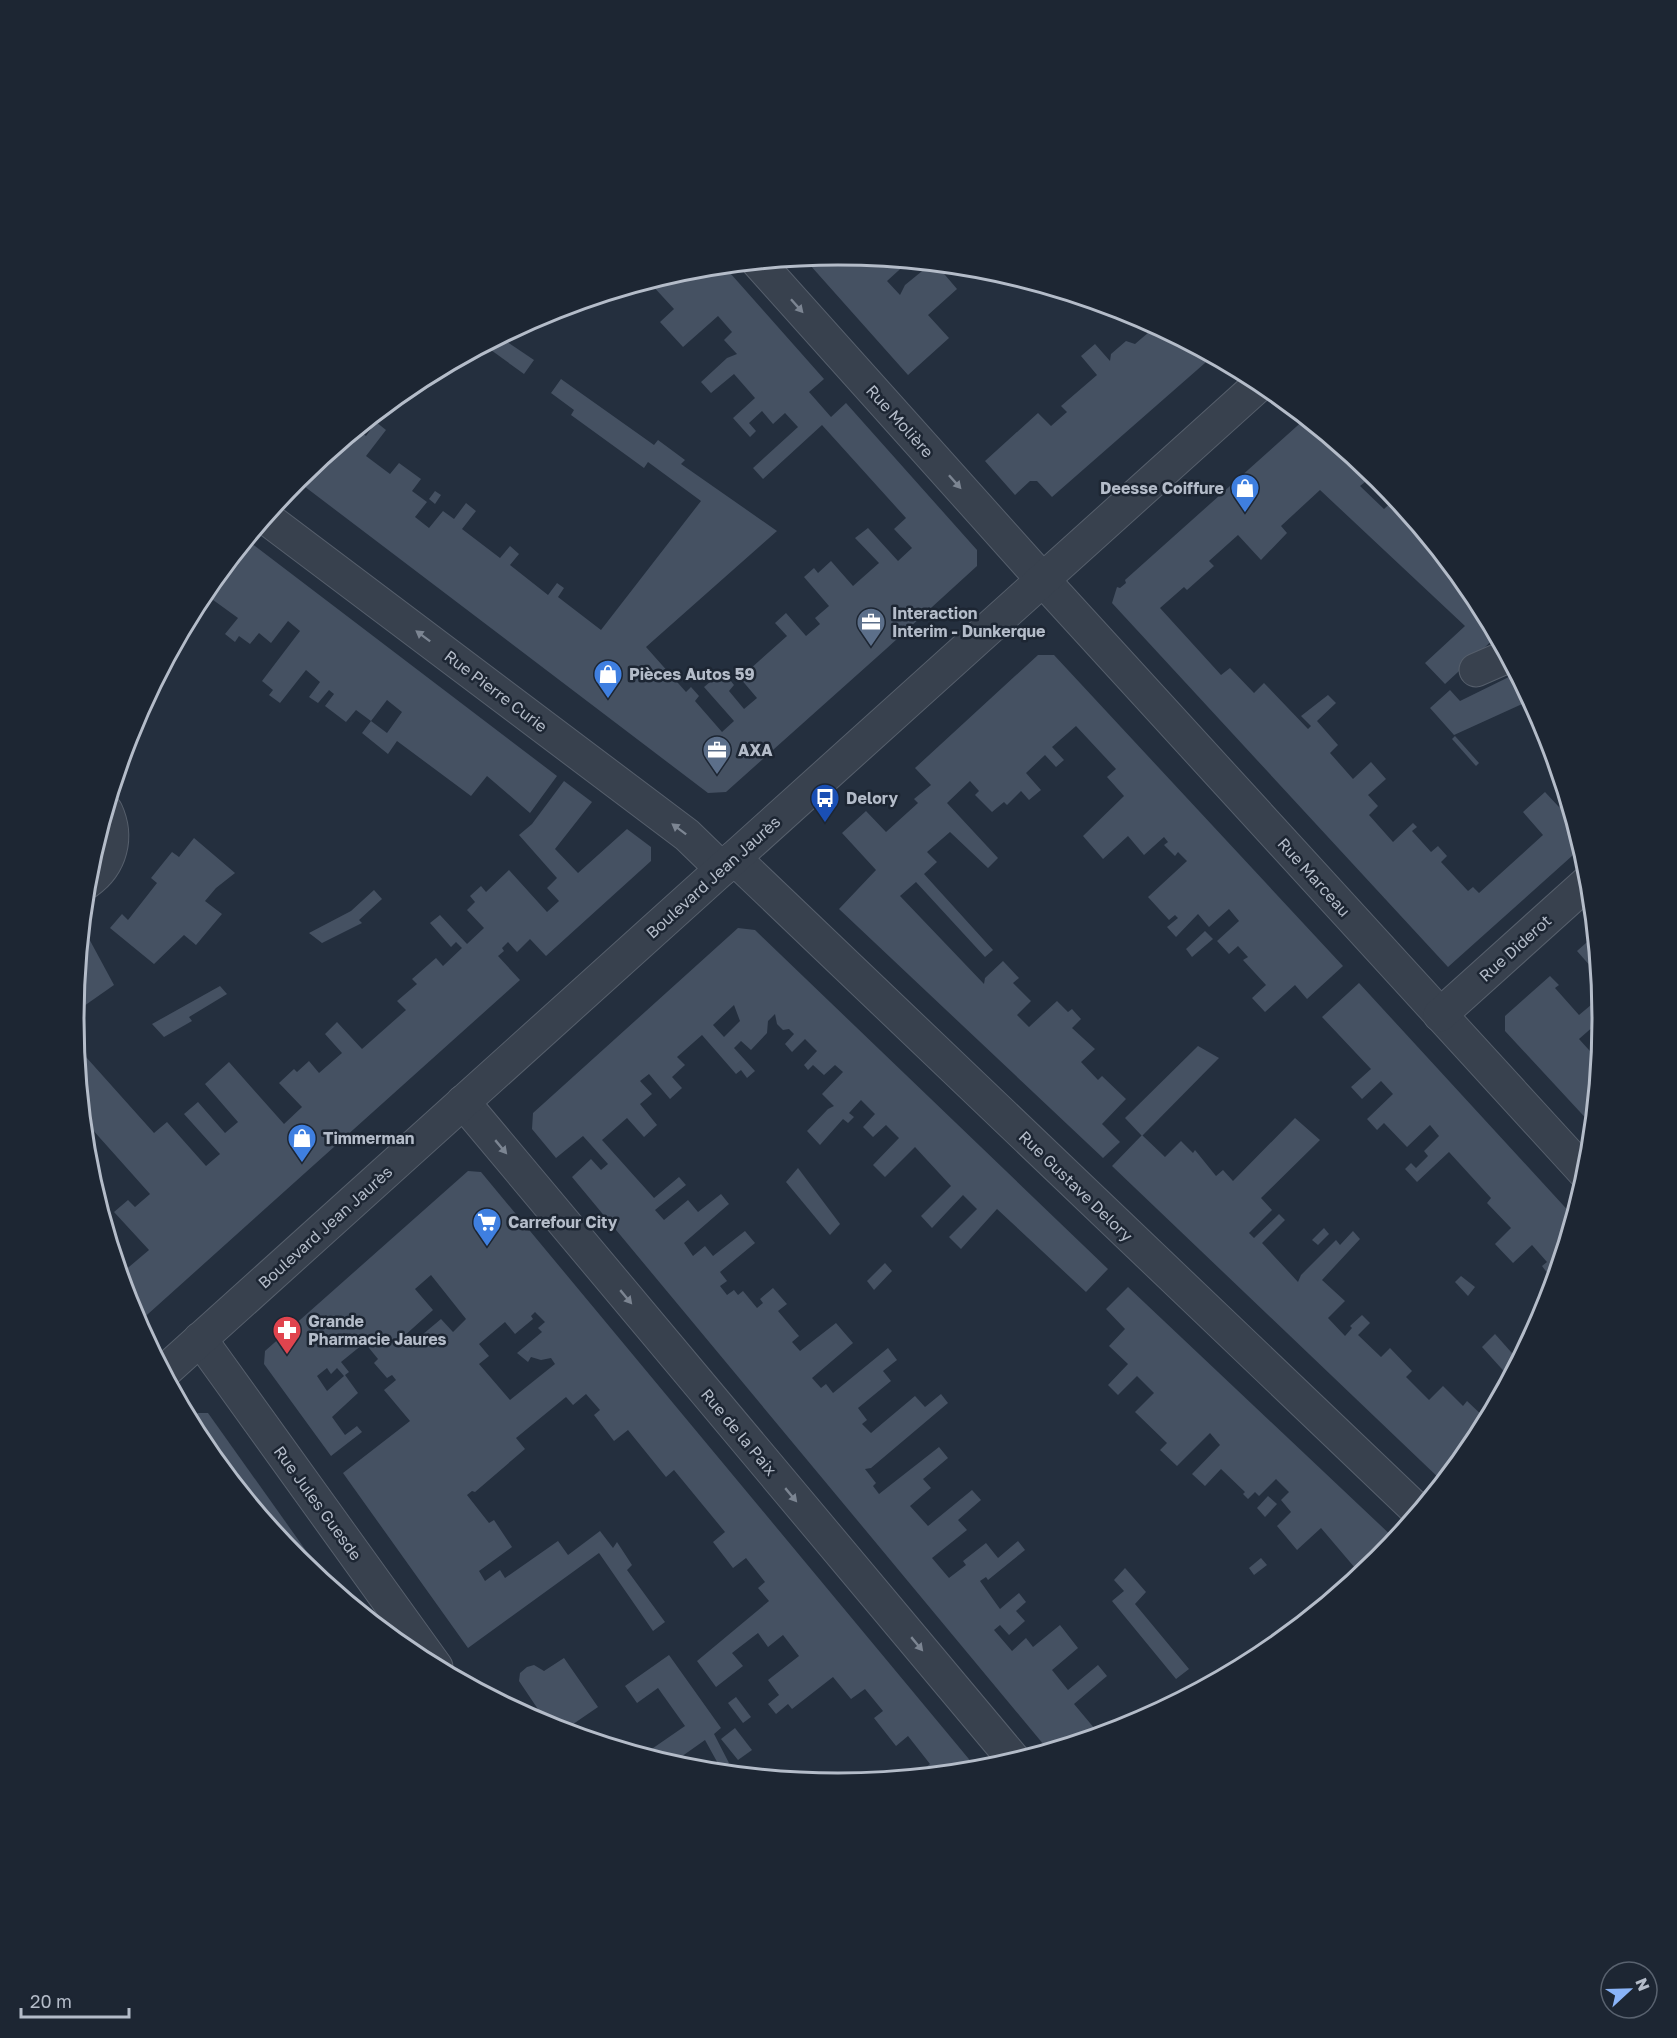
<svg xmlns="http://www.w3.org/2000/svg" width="1677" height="2038" font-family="'Golos Text',sans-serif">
	<rect width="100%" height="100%" fill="#242f3e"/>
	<g fill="#455162" fill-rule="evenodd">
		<path d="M839,254l70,7 -22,20 13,14 5,-10 27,-22 13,2 -5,4 17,20 -29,26 21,23 -41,37 -98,-110 11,-9z"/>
		<path d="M723,265l101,114 -15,13 22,25 15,-14 131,147v16l-91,83 -160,143 -18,1 -412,-313 61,-51 9,7 10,-14 10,8 -20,26 24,18 9,-11 22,16 -9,12 15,11 -12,15 14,11 14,-17 11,8 12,-16 10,8 -14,18 38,29 10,-12 9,8 -9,11 38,30 9,-12 7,5 -6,9 43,33 100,-129 -53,-39 -4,6 -73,-53 3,-5 -23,-17 10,-14 93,66 4,-5 27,20 -4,4 96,67 -131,116 40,45 5,-5 8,9 -4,5 27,31 12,-11 -30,-34 12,-10 3,4 7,-6 8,10 -5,6 15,18 13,-11 -17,-20 47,-42 -12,-13 11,-10 20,23 14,-12 -5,-6 14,-12 -25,-29 10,-9 4,5 13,-12 22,25 26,-23 -24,-25 13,-10 30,33 14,-13 -18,-19 12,-11 -84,-93 -59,54 -10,-11 45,-41 -13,-14 -12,11 -11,-13 -13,12 7,8 -6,6 -17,-19 22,-20 -21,-24 -23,19 -10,-11 26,-24 10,-4 -13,-14 8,-8 -14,-16 -35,31 -23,-25 14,-13 -23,-25 6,-6 33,-9z"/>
		<path d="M1156,326l57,30 -161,141 -15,-16h-7l-15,14 -30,-34 53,-48 13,13 16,-14 -6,-6 36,-31 -16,-19 14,-12 15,17 1,-7 15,-13 9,3z"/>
		<path d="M500,337l34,23 -10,14 -40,-29z"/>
		<path d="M1306,418l69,56 -15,12 24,23 12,-11 79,96 22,42 -52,48 -20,-21 40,-37 -145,-136 -39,36 6,7 -26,27 -23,-25 -29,26 5,5 -27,24 -3,-3 -24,21 61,67 9,-7 24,25 10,-10 44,46 3,-3 -10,-10 27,-21 8,8 -19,18 21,24 -8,8 23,26 18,-17 15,17 -18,16 10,11 -9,9 24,27 20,-19 4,4 -5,4 19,21 7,-6 9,10 -6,6 27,29 5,-4 6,6 64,-58 -20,-23 22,-20 14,15 8,-8 15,48 -134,120 -336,-364 5,-16 3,1 6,-5 -1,-3z"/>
		<path d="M435,491l6,4 -6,9 -6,-5z"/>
		<path d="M247,540l310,236 -27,37 -43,-37 -16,20 -74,-55 -9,13 -26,-21 9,-12 16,12 15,-21 -15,-12 -16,21 -15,-11 -10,12 -21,-16 9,-12 -5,-4 -11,13 -9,-6 11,-15 -14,-12 -26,33 -11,-8 4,-5 -11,-9 38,-50 -12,-10 -17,22 -12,-10 -9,11 -11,-8 -4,6 -10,-8 13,-16 -29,-21 -23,27 17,-30z"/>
		<path d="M1038,655h16l289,311 -36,33 -12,-14 -30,27 -13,-14 14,-13 -23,-25 5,-3 -10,-11 -9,8 -12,-13 22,-20 -10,-12 -20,18 -11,-13 -22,23 -9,-10 11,-9 -3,-3 -6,5 -21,-23 39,-36 -9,-9 -3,4 -11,-11 4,-3 -4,-5 -20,18 -16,-19 -25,23 -20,-23 41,-40 -17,-19 9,-8 -40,-43 -24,21 12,13 -8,7 -11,-12 -19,18 15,17 -12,10 -8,-9 -14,14 -3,-3 -12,10 -17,-17 4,-4 -9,-10 -23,22 51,55 -10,10 -38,-36 -23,20 10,10 -13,12 69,76 -8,7 -69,-75 -16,14 84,88 1,-6 18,-17 16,17 -6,5 18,18 -14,14 12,12 28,-26 11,11 4,-3 9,10 -9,9 23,21 -14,13 17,18 4,-4 24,23 -24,25 18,18 -17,16 -264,-249 37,-39 -34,-37 24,-22 20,21 32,-29 -4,-4 17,-14 -16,-17z"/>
		<path d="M1517,673l14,27 -77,35 -24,-27 20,-18 10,11z"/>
		<path d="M1455,736l24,27 -3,3 -24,-27z"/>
		<path d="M564,781l28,21 -37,47 23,24 49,-44 24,18v14l-105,95 -16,-17 -13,13 -9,-10 -6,6 2,3 -6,5 22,24 -382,343 -23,-65 8,14 26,-22 -35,-38 14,-12 7,7 15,-13 -67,-75 -5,-57 8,-5 68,76 13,-11 39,44 14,-12 -36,-40 14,-12 27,31 13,-11 -33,-38 24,-22 55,62 18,-17 -23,-24 15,-14 3,3 12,-11 10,12 23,-20 -17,-19 12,-12 25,27 44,-39 -9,-9 20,-17 -5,-5 24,-21 7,8 19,-18 -6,-6 -5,5 -21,-24 10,-8 27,29 17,-16 -17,-18 8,-8 -5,-6 11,-10 5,6 23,-22 38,42 12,-11 -12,-13 10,-10 -38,-43 13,-11z"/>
		<path d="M194,838l41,35 -19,15 -11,13 17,13 -26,31 -12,-10 -30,29 -44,-36 12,-14 6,6 29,-37 -6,-5 21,-26 7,5z"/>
		<path d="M374,890l8,9 -23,21 3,3 -40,20 -13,-10 42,-22z"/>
		<path d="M738,928l17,2 353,339 -22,23 -89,-83 -36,40 -12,-12 28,-28 -14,-14 -31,33 -11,-12 30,-30 -36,-39 -30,30 -12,-12 26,-27 -13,-13 -13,12 -10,-10 12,-13 -14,-14 -12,13 5,4 -6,6 -5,-4 -23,26 -13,-14 21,-22 6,-3 -12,-12 21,-22 -8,-7 -11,10 -11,-10 -5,5 -4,-5 13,-14 -12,-12 -13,13 -7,-8 9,-10 -5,-5 -6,1 -6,-6 -2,-10 -7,7 -1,12 -16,17 -10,-9 -7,7 21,23 -8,7 -6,-8 -5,4 -34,-39 -25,22 8,8 -13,12 10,11 -12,11 -21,-25 -9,7 12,13 -12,10 17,21 -13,12 -17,-19 -25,22 52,58 25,-21 7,8 -31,25 9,10 24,-20 10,12 23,-18 8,10 -45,39 9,13 12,-10 8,10 32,-25 10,12 -35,29 7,9 -7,5 7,9 7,-5 4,5 5,-4 14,17 6,-5 -3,-4 13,-11 14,16 -9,7 21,25 -7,6 8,9 36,-28 17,20 -41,35 9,10 5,-4 7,9 55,-45 9,12 -14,11 8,10 -33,27 9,12 -5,4 9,9 44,-37 10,11 16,-13 7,9 -77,65 -6,1 11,14 -3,3 6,8 60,-47 9,11 -25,21 8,9 -21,18 18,20 44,-36 9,10 -23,20 9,10 -35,28 17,20 17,-13 -3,-4 23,-18 12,15 20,-17 7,9 -37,30 -2,-3 -6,4 20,28 19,-16 7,9 -10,9 9,10 -16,14 -9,-10 -6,5 18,21 14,-13 7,9 27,-22 18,23 -26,22 16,20 30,-25 9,11 -33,28 26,31 -51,16 -477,-574 19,-18 10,11 7,-6 -25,-28 -27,22 -24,-29 1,-16zM734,1005l6,16 -16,16 -11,-12z"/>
		<path d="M1205,931l8,8 -21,18 -6,-8z"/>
		<path d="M87,935l27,50 -40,28 8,-75z"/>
		<path d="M1595,935l1,11 3,30 -22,-25z"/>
		<path d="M1550,976l9,9 -4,3 24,27 12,-10 12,13 -24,21 20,22 -6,65 -88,-95v-15z"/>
		<path d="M1359,983l215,234 -15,49 -11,8 -6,-8 5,-4 -15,-17 -19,18 -18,-19 16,-16 -24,-25 4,-5 -42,-46 -32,30 -12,-13 6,-6 5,5 12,-12 -4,-5 15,-15 -9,-11 -23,22 -23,-24 -7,7 -10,-11 26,-25 -12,-13 -19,18 -11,-12 20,-18 -49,-52z"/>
		<path d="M220,986l7,8 -38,23 3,4 -28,16 -12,-13z"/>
		<path d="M1198,1046l21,12 -77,78 -17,-18z"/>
		<path d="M1295,1118l25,22 -59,58 11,12 -23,23 5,5 25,-24 6,6 -23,23 36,39 3,-7 35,-35 4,5 13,-14 7,8 -38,41 23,21 -17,17 17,18 7,-8 -2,-2 12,-11 8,8 -12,12 23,22 9,-9 22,23 -6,6 23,23 14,-14 20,20 4,-5 19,18 -19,20 6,7 -30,36 -331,-316 30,-31 23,22 16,-16 12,12 2,-3 21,26 7,-6 10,11z"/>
		<path d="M798,1168l42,56 -10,11 -44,-53z"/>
		<path d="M468,1171l13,1 497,598 -55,6 -3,-4 10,-8 -22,-28 -12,10 -22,-28 9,-7 -18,-22 -14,10 -18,-22 -41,32 -4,-5 -12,10 -8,-10 11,-9 -11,-15 31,-24 -16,-21 -15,12 -10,-14 -26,20 11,13 -27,21 -19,-26 72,-60 -11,-13 7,-6 -19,-24 -13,10 -20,-26 12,-10 -51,-62 -8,7 -38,-47 -14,11 -20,-26 6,-5 -14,-16 -13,11 -7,-8 -50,41 9,11 -50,43 -3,-1 -5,4 22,28 5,-3 18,27 -33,24 6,10 15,-11 5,8 53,-37 10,14 32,-24 13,17 4,-6 15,23 -5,5 38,52 -12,9 -54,-78 -131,95 -125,-175 67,-52 -26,-31 12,-10 -4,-5 -5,3 -13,-15 4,-4 -9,-11 -1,-8 -27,22 8,10 -4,3 13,18 -26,24 13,18 12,-9 5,6 -31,24 -67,-92 1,-13zM431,1275l35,44 -13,13 -12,-13 -31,26 -7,-8 30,-27 -18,-21zM535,1312l10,10 -7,6 4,4 -25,21 11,9 3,-5 10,3 10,-2 4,6 -45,36 -31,-36 10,-8 -10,-12 26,-22 10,12 18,-15 -2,-3zM327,1368l4,6 6,-6 7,8 -17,15 -10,-15z"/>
		<path d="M1324,1228l5,6 -11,11 -6,-5z"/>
		<path d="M885,1263l7,8 -18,19 -7,-9z"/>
		<path d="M1461,1276l14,11 -7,9 -13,-14z"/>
		<path d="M1128,1287l268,253 -17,20 -18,15 -40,-47 -24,22 -20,-24 14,-14 -10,-12 8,-8 -13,-13 -17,17 -4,-4 -7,7 -5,-5 2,-2 -24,-23 -16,17 -13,-12 28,-29 -10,-12 -33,33 -17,-16 7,-7 -32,-31 19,-19 -17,-17 -19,19 -10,-10 20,-21 -19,-18 16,-17 -19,-20z"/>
		<path d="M1495,1334l24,27 -9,17 -28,-31z"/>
		<path d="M198,1413h10l126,177 -37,-30 -95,-116 -12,-24z"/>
		<path d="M1268,1496l9,8 -12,13 -8,-9z"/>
		<path d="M1261,1558l6,7 -13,10 -5,-7z"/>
		<path d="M1125,1568l21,24 -11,12 54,65 -13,10 -64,-78 12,-10 -10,-11z"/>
		<path d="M669,1655l52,73 -7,6 15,29 -8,6 -16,-29 -34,24 -28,-9 42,-29 -27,-38 -21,15 -12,-17z"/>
		<path d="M564,1658l34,49 -35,24 -13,-4 -31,-46 1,-8 7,-6 7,-2 10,6z"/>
		<path d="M736,1697l15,20 -8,6 -15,-20z"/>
		<path d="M735,1728l17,22 -14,10 -17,-21z"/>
	</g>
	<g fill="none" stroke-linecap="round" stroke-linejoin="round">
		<g stroke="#565f6c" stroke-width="35">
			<g id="minor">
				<path d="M758,262l284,317 545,596"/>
				<path d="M265,517l422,318 35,34"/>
				<path d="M1476,670l32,-14"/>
				<path d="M734,858l685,654"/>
				<path d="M87,882c24,-17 31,-45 19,-71"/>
				<path d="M1440,1015l150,-135"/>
				<path d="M463,1102l552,659"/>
				<path d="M200,1339l236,328"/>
				<path d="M164,1372l1098,-990"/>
			</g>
		</g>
		<use href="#minor" stroke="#38414e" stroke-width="33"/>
	</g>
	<defs><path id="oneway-solid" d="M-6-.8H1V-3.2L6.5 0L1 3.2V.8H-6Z" transform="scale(1.5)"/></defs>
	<g fill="#7c8592">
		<use href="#oneway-solid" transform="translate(797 306) rotate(48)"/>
		<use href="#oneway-solid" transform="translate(955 482) rotate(48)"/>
		<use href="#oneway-solid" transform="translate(423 636) rotate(-143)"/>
		<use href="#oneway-solid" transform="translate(679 829) rotate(-143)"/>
		<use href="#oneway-solid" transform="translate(501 1147) rotate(50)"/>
		<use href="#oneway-solid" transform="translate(626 1297) rotate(50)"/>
		<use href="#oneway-solid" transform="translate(791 1495) rotate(50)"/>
		<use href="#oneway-solid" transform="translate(917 1644) rotate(50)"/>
	</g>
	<defs>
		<g id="shop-pin" transform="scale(1.5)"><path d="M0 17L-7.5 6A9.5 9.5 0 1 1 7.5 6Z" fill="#3f7fe0" stroke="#1d2633"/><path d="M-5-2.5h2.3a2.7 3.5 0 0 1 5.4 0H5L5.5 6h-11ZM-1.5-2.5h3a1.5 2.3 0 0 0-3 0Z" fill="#fff"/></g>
		<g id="office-pin" transform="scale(1.5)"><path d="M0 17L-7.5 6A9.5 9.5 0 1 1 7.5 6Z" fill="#5c6f8a" stroke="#1d2633"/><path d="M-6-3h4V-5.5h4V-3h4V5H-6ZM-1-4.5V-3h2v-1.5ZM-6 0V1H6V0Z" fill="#fff"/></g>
		<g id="bus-pin" transform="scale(1.5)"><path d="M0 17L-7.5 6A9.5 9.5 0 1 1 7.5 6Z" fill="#1a4fb4" stroke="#1d2633"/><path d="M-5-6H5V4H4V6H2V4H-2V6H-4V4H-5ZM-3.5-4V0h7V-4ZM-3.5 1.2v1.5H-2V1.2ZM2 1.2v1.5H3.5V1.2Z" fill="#fff"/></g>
		<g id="supermarket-pin" transform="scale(1.5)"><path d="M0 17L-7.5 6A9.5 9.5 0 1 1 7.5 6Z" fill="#3f7fe0" stroke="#1d2633"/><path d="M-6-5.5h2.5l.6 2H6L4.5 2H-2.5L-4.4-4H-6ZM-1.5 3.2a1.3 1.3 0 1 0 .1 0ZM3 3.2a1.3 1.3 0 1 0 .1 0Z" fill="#fff"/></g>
		<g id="pharmacy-pin" transform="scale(1.5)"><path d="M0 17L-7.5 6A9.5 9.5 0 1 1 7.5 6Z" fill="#e0444e" stroke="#1d2633"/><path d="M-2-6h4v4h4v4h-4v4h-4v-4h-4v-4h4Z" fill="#fff"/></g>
	</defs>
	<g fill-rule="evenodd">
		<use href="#shop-pin" x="1245" y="488"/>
		<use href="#office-pin" x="871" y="622"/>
		<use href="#shop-pin" x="608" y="674"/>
		<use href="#office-pin" x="717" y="750"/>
		<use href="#bus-pin" x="825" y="798"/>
		<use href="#shop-pin" x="302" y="1138"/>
		<use href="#supermarket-pin" x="487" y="1222"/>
		<use href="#pharmacy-pin" x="287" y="1330"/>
	</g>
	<g text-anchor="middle" stroke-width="5" stroke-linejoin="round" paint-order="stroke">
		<g font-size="16" fill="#b4bcc9" stroke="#1d2633">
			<text transform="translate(900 421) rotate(48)" y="6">Rue Molière</text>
			<text transform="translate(496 691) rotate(37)" y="6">Rue Pierre Curie</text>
			<text transform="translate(713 877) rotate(-42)" y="6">Boulevard Jean Jaurès</text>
			<text transform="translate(1314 877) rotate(48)" y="6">Rue Marceau</text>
			<text transform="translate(1515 948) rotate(-42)" y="6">Rue Diderot</text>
			<text transform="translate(1076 1186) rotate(44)" y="6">Rue Gustave Delory</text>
			<text transform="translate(325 1227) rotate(-42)" y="6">Boulevard Jean Jaurès</text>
			<text transform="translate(739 1432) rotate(50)" y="6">Rue de la Paix</text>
			<text transform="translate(318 1503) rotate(54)" y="6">Rue Jules Guesde</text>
		</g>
		<g font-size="16" font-weight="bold" fill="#b4bcc9" stroke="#1d2633" text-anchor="start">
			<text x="1224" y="494" text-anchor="end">Deesse Coiffure</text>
			<text x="892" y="619">Interaction<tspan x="892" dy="18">Interim - Dunkerque</tspan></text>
			<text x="629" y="680">Pièces Autos 59</text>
			<text x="738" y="756">AXA</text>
			<text x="846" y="804">Delory</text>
			<text x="323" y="1144">Timmerman</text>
			<text x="508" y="1228">Carrefour City</text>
			<text x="308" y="1327">Grande<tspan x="308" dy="18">Pharmacie Jaures</tspan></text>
		</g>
	</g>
	<path d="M0 0H1677V2038H0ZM84 1019a754 754 0 1 1 1508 0a754 754 0 1 1-1508 0Z" fill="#1d2633" fill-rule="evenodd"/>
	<path fill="none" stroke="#b4bcc9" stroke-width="3" d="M84 1019a754 754 0 1 1 1508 0a754 754 0 1 1-1508 0Z"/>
	<g transform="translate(1629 1990) rotate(68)"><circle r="28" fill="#1d2633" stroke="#59626f" stroke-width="1.5"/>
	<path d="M0-4.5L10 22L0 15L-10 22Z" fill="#8ab4f8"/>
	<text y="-9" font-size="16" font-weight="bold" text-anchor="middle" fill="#b4bcc9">N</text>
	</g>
	<path d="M21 2008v9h108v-9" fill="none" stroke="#b4bcc9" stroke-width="3"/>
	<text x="30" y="2008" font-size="18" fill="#b4bcc9" stroke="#1d2633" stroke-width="4.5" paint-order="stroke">20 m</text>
</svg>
